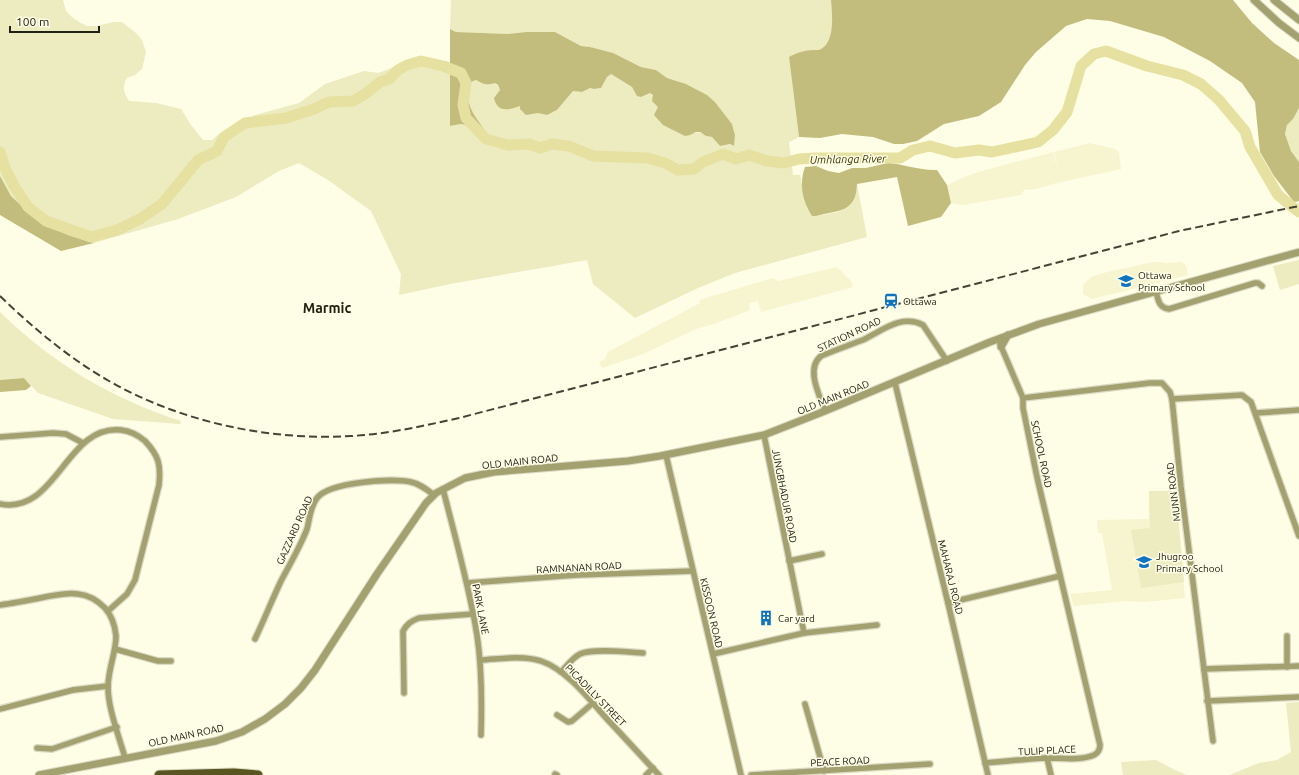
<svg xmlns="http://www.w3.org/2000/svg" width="1299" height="775" font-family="Ubuntu,sans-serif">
	<rect width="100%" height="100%" fill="#fefde5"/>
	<g fill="#f7f5cf">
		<path d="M1090,143l25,6 4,3 2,17 -60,13 -25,7 -12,1 -3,5 -58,10 -12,-2 -4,-18 17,-8 18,-6 71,-19 5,19 -4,-19z"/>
		<path d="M1153,262h7l6,1 16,-1 4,4 2,9 -96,24 -9,-5v-9l8,-8 8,-3z"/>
		<path d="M837,267l14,14 2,6 -92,25 -3,-11 -9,2 1,7 -36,14 -18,5 -53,25 -41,14 -3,-6 6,-3 3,-7 92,-49 -1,-3 74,-22 5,3z"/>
		<path d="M1149,491h27l9,107 -40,4 -19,-1 -52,5 -4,-12 42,-4 -10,-57h-4l-1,-13 52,-1z"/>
	</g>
	<g fill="#edebc0">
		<path d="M0,0h63l3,11 6,6 7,5 8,4h9l18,-4h8l14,11 6,7 4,12 -4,17 -7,6 -8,3c-5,9 -4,14 2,23l27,2 25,6 10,16 12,15h9l7,-6 36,-19 44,-12 26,-19 39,-13 14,2 35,-13 15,-1 22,3v64l11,-2 23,5c-11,-17 -21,-27 -13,-47l5,-2c7,4 11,6 19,3 3,2 3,4 5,7 12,14 30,21 47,25l10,-5 16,-19 9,1 8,-4 4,1 7,-1 6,-11 4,-3 21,13 9,10 9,-4 3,2 37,40c11,-6 11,1 22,2l8,9 10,-2 3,2 2,-11 -3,-11 -17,-22 -8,-7 -21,-11 -19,-6 -11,-8 -15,-3 -16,-8 -35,-12 -9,-1 -26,-14h-29l-18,2 -52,-2 -6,-3 1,-29h380c1,14 6,43 -12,50 0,0 -5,0 -6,0 -8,1 -17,3 -24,7l10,80 -10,5 4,33h7l7,33 5,8h4l22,-4 19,-23v-5l10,53 -132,36 -37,15 -63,30 -42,-34 -6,-24 -137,24 -51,11 2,-21 -30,-63 -43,-31 -29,-17 -20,8 -43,26 -58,22 -84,24 -26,-8 -30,-14 -27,-25 -11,-20z"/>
		<path d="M1299,108v54l-8,-11 -6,-17 2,-9 6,-6z"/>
		<path d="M1299,260v24l-19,6 -7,-24z"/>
		<path d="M0,312c52,51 112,87 181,109l-1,3 -67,-5 -75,-26 -14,-15 -24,2z"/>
		<path d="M1149,491h27l8,91 -43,6 -10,-58 19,-2z"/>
		<path d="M1299,702v73h-70l30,-12 18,-3 14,-8 -5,-49z"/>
		<path d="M1156,760l19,10 12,5h-64l-2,-13z"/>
	</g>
	<g fill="#c2bd7d">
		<path d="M831,0h402l19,23 22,20 25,17v48l-6,11 -6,6 -2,9 6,17 8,11v39l-5,1 -20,-26 -14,-24 -5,-50 -13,-19 -32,-22 -46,-24 -54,-16 -23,-2 -21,7 -30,26 -11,13 -24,37 -22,14 -35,8 -27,17 -14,3h-9l-21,-7 -31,-3 -22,4 -21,-1 -10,-80c7,-4 16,-7 24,-7 1,0 6,0 6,0 17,-7 13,-36 12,-50z"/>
		<path d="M450,29l6,3 52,2 18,-2h29l26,14 9,1 23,6 28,14 15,3 11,8 19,6 21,11 8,7 17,22 3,11 -1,11 -4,-2 -10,2 -8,-9 -6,-1 -6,-4h-4l-6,3 -5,1 -22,-11 -9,-10 4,-8 -6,-6 1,-6 -3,-2 -9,4 -4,-1 -5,-9 -21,-13 -4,3 -6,11 -7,1 -4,-1 -8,4 -9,-1 -16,19 -10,5 -9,-2 -12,2 -6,-6v-3c-11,4 -23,7 -26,-8l6,-8 -2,-5 -3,-2c-9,3 -12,1 -19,-3l-5,2c-8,20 2,31 13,47l-23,-5 -11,2z"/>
		<path d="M888,163c16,1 33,8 49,7l10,15 4,18 -10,14 -33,9 -11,-49 -40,7c-1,29 -19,26 -41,32h-4c-10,-15 -13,-33 -7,-49l11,-1 12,5 11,2 13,-5h14z"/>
		<path d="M0,176l11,20 27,25 30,14 26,8 -33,8 -61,-36z"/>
		<path d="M24,378l7,8 -5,4 -26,2v-12z"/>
	</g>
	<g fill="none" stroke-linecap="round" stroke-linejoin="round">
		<path stroke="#e6e1a1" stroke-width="11" d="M0,152l5,16 9,18 14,21 18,14 45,16 26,-7 23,-11 22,-15 36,-44 19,-9 7,-14 21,-14 41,-5 28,-9 15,-7 24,-1 12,-7 15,-12 9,-3 9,-9 9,-5 14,-4 22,5 18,7 5,10 -3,22 3,13 20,21 22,6 21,-1 11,4 12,-4 17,2 24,10 55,2 17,5 13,7 16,-1 9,-7 20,-8 13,5 13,-4 18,6 17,2 15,-4 16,-1h85l13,-8 17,-4 25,7 24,-3 13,2 46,-10 15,-12 14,-18 14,-46 13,-12 12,-3 41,15 36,9 18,9 18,16 26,31 5,16 28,48 21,17"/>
		<g stroke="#dbdac4" stroke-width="8">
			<g id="minor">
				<path d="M1156,291c2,9 3,17 13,18l86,-26h3l4,3"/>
				<path d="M895,383l53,220 40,172"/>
				<path d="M1023,398l127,-15h12l8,9 2,7 9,88 32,254"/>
				<path d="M1172,399l70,-4 9,7 48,134"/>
				<path d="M825,411c-5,-15 -20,-42 -4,-55 14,-6 29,-11 44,-17 18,-9 37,-25 58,-14l24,36"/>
				<path d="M1256,413l43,-3"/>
				<path d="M764,435l40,198"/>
				<path d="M0,437l53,-4 13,1 17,9"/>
				<path d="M666,455l75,320"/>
				<path d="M443,489c12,48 26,96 34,146 5,33 5,67 4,100"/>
				<path d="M0,504c57,11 66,-80 121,-74 9,1 17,5 24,11 14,15 16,24 14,44l-24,95 -8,14 -19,17"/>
				<path d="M789,561l33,-7"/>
				<path d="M467,583l110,-8 116,-4"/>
				<path d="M948,603l112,-27"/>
				<path d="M0,605c15,-2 30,-5 45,-8 11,-2 23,-5 33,-3 11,1 20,7 27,14 7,8 10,17 11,28 0,17 -8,33 -8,51 0,22 11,49 17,71"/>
				<path d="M1287,636v31"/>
				<path d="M255,639c9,-19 17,-39 26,-58 9,-17 19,-34 26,-52 3,-11 3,-22 10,-31 12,-16 75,-20 94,-16 9,2 15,7 23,13"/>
				<path d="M115,649l43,12h13"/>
				<path d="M713,654l91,-21 73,-8"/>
				<path d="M480,660c20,-1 41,-5 61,1 26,9 48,38 66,58 17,18 34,37 52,56"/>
				<path d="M1204,669l95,-3"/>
				<path d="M561,672c6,-6 11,-14 19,-18 13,-6 48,-2 63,-1"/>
				<path d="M404,693l-1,-62c4,-7 8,-10 16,-13l54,-4"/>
				<path d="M1207,701l92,-4"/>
				<path d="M805,704l19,67"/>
				<path d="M0,709l73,-19 35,-4"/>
				<path d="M557,715l11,7 4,-1 21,-18"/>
				<path d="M37,748l15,1 65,-22"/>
				<path d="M1047,758l4,17"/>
				<path d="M985,763c21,-2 41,-4 62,-5 15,0 33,3 47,-3 4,-2 6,-6 6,-10l-63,-268 -14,-69v-10l-23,-54"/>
				<path d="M555,774l2,1"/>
				<path d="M646,775l7,-7"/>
				<path d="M751,775l179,-11"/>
			</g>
		</g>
		<g stroke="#dbdac4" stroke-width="9">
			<g id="tertiary">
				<path d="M1254,0l25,23 20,15"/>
				<path d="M1274,0l25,20"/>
				<path d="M1001,347l7,-12"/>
				<path d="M39,775l177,-34 26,-9 23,-13 20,-15 16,-16 14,-18 62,-96 49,-71 10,-10 29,-15 29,-6 134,-11 32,-5 104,-21 61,-24 165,-69 49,-18 260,-72"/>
			</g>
		</g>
		<g stroke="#dbdac4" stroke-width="11">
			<path id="primary" d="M159,775l75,-2 24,2"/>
		</g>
		<use href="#minor" stroke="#a4a171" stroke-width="5.5"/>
		<use href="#tertiary" stroke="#a4a171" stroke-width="7"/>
		<use href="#primary" stroke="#595520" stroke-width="9"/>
		<path stroke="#444336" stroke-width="2" stroke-dasharray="8 4" stroke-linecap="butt" d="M0,296c33,32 69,62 109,85 72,41 160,60 242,55 37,-2 72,-10 108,-18l720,-187 120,-25"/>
	</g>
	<defs>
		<g id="school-bare" transform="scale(1.2)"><path d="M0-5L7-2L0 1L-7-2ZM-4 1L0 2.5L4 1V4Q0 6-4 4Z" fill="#0e74bf" stroke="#fefde5" stroke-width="2.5" paint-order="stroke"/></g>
		<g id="station-bare" transform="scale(1.2)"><path d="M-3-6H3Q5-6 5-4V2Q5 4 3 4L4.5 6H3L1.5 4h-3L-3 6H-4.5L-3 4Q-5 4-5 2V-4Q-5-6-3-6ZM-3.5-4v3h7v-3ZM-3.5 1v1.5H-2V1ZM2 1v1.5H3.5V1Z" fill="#0e74bf" stroke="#fefde5" stroke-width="2.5" paint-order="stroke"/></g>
		<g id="building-bare" transform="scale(1.2)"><path d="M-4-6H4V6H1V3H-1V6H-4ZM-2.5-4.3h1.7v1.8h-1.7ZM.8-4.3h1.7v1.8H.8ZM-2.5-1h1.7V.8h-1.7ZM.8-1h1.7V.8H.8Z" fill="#0e74bf" stroke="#fefde5" stroke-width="2.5" paint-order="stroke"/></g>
	</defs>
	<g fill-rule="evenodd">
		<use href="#school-bare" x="1126" y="281"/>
		<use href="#station-bare" x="891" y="301"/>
		<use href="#school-bare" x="1144" y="562"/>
		<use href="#building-bare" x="766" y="618"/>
	</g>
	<g text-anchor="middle" stroke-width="3" stroke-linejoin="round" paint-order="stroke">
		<g font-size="10" fill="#212015" stroke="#fefde5" text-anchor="start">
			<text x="1138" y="279">Ottawa<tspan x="1138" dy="12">Primary School</tspan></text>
			<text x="903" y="305">Ottawa</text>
			<text x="1156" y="560">Jhugroo<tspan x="1156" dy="12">Primary School</tspan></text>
			<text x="778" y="622">Car yard</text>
		</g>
		<g font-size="10" fill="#212015" stroke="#fefde5">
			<text transform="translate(849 334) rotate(-25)" y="4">STATION ROAD</text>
			<text transform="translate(833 397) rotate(-22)" y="4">OLD MAIN ROAD</text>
			<text transform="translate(1042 454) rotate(78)" y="4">SCHOOL ROAD</text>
			<text transform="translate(520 461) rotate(-6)" y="4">OLD MAIN ROAD</text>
			<text transform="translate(1173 492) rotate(-97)" y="4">MUNN ROAD</text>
			<text transform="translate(785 496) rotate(79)" y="4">JUNGBHADUR ROAD</text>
			<text transform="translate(294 530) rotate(-66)" y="4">GAZZARD ROAD</text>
			<text transform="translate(579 567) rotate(-3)" y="4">RAMNANAN ROAD</text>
			<text transform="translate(951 577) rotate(76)" y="4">MAHARAJ ROAD</text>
			<text transform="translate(481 609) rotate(79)" y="4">PARK LANE</text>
			<text transform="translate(712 613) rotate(77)" y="4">KISSOON ROAD</text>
			<text transform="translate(596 695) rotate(46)" y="4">PICADILLY STREET</text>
			<text transform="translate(186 735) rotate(-12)" y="4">OLD MAIN ROAD</text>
			<text transform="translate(1047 750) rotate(-3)" y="4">TULIP PLACE</text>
			<text transform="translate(840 761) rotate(-3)" y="4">PEACE ROAD</text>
		</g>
		<g font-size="11" font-style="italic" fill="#373300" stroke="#fefde5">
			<text transform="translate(848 159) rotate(-1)" y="4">Umhlanga River</text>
		</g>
		<g font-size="14" font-weight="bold" fill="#212015" stroke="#fefde5">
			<text x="327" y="313">Marmic</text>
		</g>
	</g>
	<path d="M10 26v6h89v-6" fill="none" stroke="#212015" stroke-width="2"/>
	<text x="16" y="26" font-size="12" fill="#212015" stroke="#fefde5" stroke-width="3" paint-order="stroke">100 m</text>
</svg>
